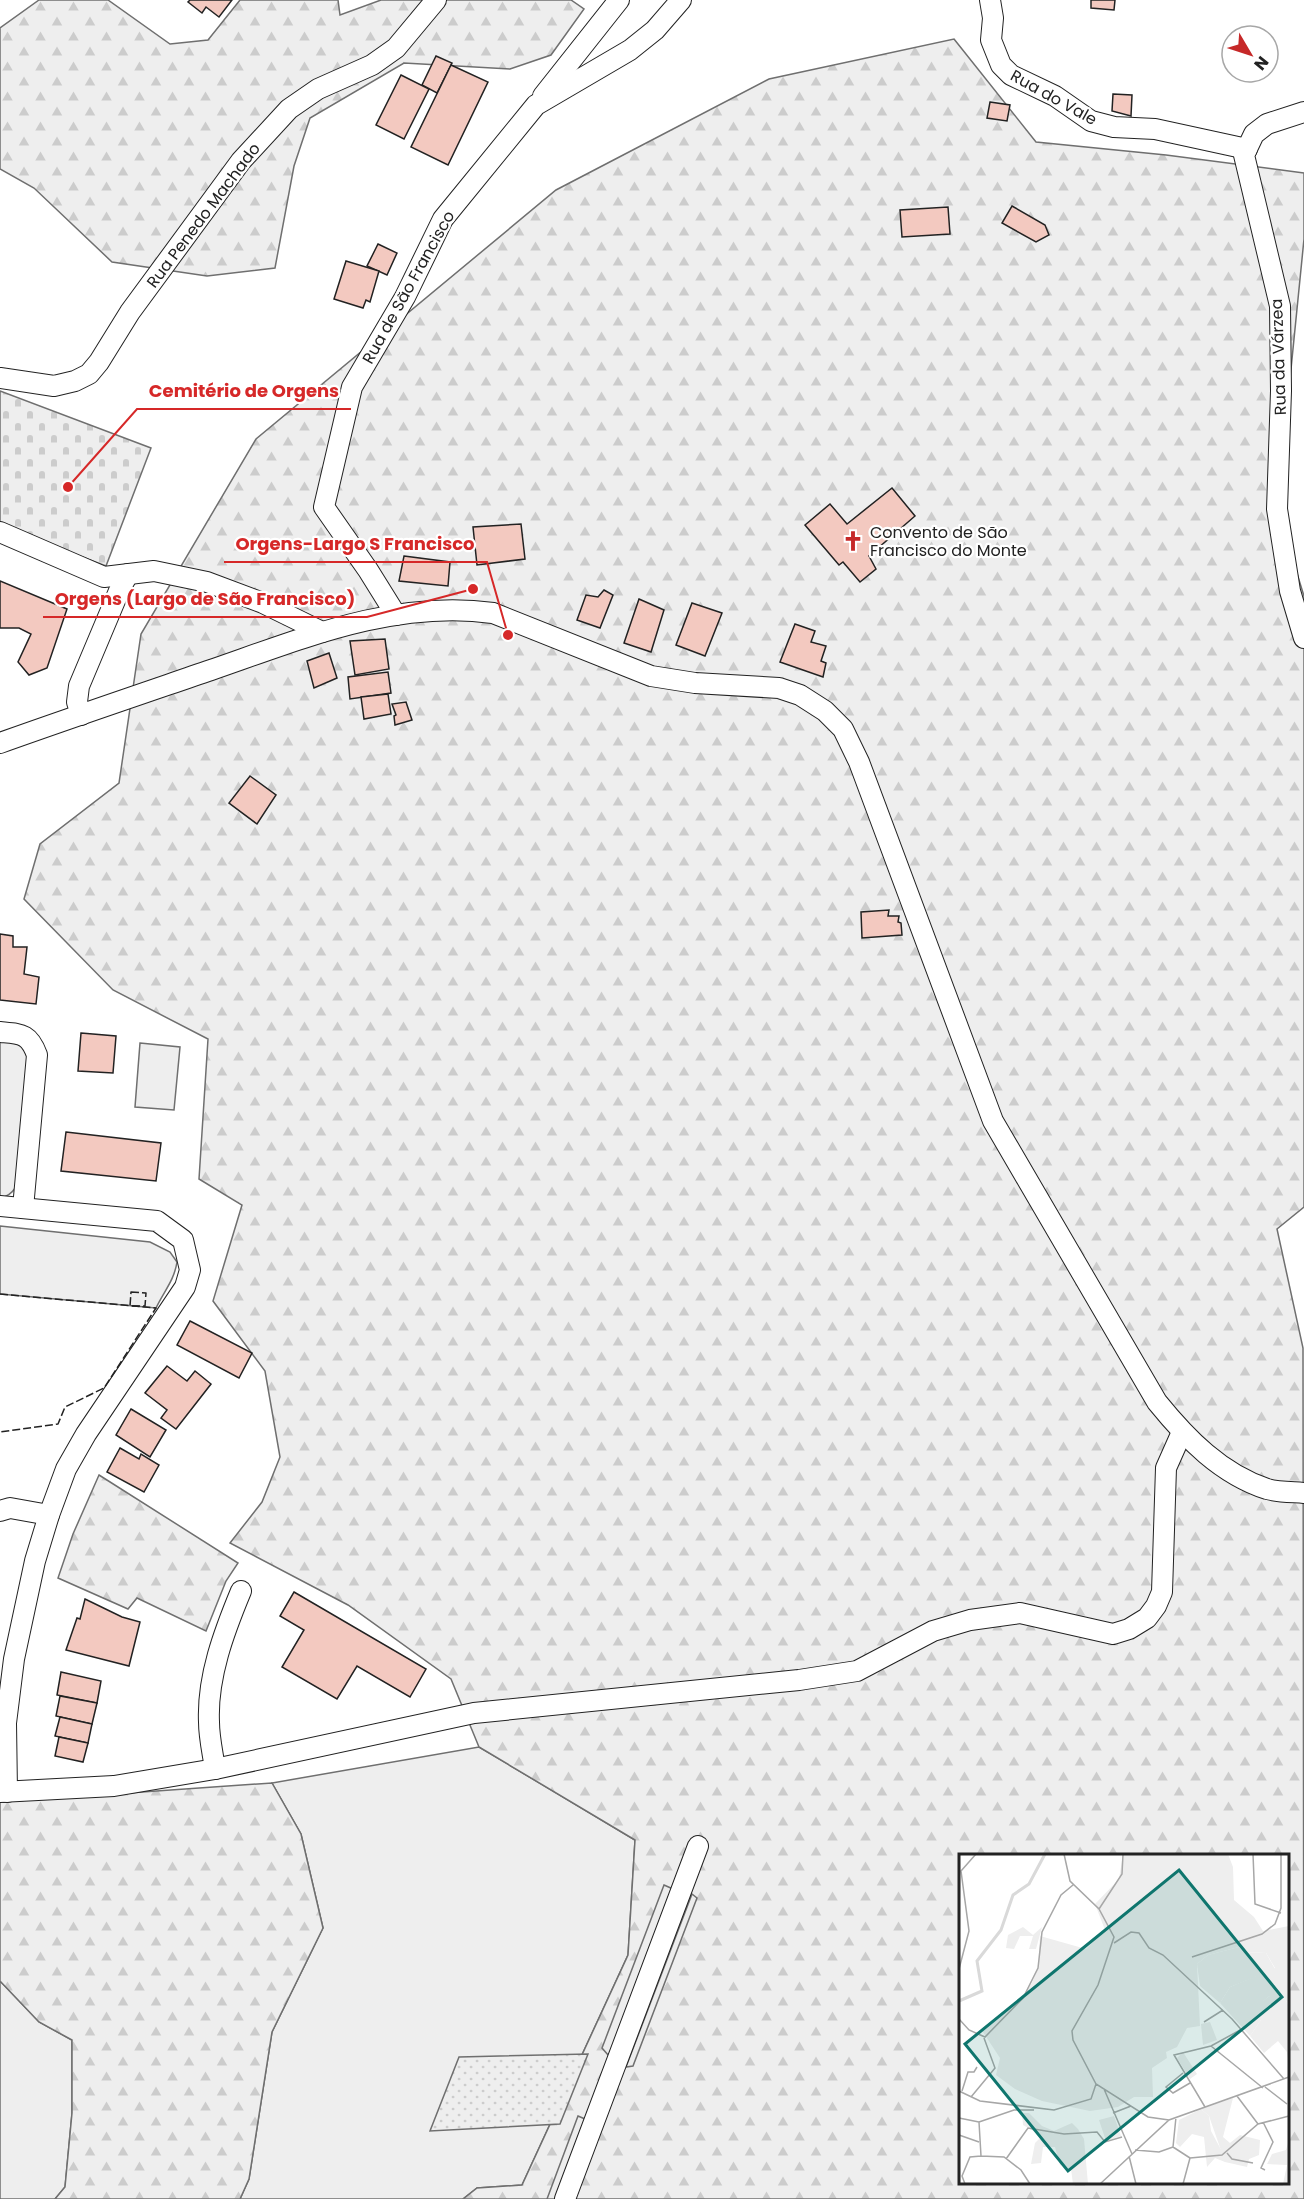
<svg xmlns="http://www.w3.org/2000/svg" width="1304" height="2199" font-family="Poppins,sans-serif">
	<defs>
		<pattern id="forest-firs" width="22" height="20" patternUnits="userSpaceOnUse" patternTransform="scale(1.5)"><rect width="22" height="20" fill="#eee"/><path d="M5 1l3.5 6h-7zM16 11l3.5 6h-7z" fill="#ccc"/></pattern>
		<pattern id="cemetery-stones" width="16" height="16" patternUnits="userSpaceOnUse" patternTransform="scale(1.5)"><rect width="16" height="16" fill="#eee"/><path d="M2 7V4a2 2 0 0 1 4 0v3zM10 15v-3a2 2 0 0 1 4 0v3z" fill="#ccc"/></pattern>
		<pattern id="park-dots" width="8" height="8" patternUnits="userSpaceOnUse" patternTransform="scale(1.5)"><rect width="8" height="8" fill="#eee"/><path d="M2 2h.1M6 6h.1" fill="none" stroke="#ccc" stroke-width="1.8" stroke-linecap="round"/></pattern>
	</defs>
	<rect width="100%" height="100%" fill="#fff"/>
	<g fill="#eee" stroke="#6f6f6f" stroke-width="1.5">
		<path d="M0,1040l17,1 12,13 -13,133c-4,6 -8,10 -16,11z"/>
		<path d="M140,1043l40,4 -6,63 -39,-3z"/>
		<path d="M0,1226l150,16 20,10 7,10c-3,19 -13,29 -21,46l-156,-14z"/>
		<path d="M479,1747l156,93 -7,115 -106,230 -45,3 -14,11h-223l9,-20 23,-147 51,-104 -22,-94 -29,-51z"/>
		<path d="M0,1981l39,41 33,18v73l-7,74 -10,12h-55z"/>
	</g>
	<g fill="url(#forest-firs)" stroke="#6f6f6f" stroke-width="1.5" fill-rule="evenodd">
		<path d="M39,0h69l62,44 38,-4 32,-40h98l2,15 41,-15h190l13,9 -33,46 -41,14 -106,-6 -94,55 -16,48 -19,102 -68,8 -95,-14 -78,-74 -34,-19v-141z"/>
		<path d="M954,39l82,103 130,13 138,18v66l-27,270 27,87v611l-27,22 26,119 1,851h-841l14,-11 45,-3 106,-230 7,-115 -156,-93 -28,-68 -103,-74 -118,-62 32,-41 18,-45 -15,-86 -52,-70 29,-96 -43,-26 9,-140 -95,-49 -89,-91 16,-55 79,-61 22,-149 115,-195 300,-249 213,-111zM960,1856h328v326h-328z"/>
		<path d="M99,1475l139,88 -12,18 -20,50 -69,-33 -9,11 -70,-31 15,-44z"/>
		<path d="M272,1783l29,51 22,94 -51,104 -23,147 -9,20h-185l10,-12 7,-74v-73l-33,-18 -39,-41v-179z"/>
	</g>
	<path fill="url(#cemetery-stones)" stroke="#6f6f6f" stroke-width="1.5" d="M0,391l151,57 -45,118 -106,-40z"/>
	<path fill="url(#park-dots)" stroke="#6f6f6f" stroke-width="1.5" d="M588,2054l-28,70 -130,7 29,-74z"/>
	<g fill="#ededed" stroke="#6f6f6f" stroke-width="1.5">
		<path d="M664,1885l9,4 -64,167 -7,-8z"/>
		<path d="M692,1894l5,4 -64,168 -7,1z"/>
		<path d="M578,2116l7,3 -30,80h-8z"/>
	</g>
	<g fill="#f3c9c0" stroke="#222" stroke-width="1.5">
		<path d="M190,0h42l-13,17 -13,-10 -4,6 -14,-11z"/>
		<path d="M1091,0h24l-1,10 -23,-2z"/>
		<path d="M436,56l16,7 -15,30 -15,-8z"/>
		<path d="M451,65l37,17 -40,83 -37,-18z"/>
		<path d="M401,75l28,14 -25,50 -28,-14z"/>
		<path d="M1113,94l19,1 -1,21 -19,-5z"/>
		<path d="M990,102l20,3 -3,16 -20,-3z"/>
		<path d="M1012,206l33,19 4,10 -13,7 -34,-19z"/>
		<path d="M948,207l2,27 -48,3 -2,-27z"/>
		<path d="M378,244l19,9 -10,22 -20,-9z"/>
		<path d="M346,261l33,10 -9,31 -4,-2 -3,8 -29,-9z"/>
		<path d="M892,488l23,28 -46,40 7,13 -16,13 -17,-20 -4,3 -34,-40 25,-21 17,20z"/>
		<path d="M521,524l4,35 -48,6 -4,-38z"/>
		<path d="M404,556l46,6 -2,24 -49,-5z"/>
		<path d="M0,581l67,28 -20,59 -18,7 -11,-13 13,-28 -12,-6h-19z"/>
		<path d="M604,590l9,5 -13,33 -23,-8 9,-25 12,2z"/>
		<path d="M639,599l25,11 -13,42 -27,-9z"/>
		<path d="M692,603l30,10 -17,43 -29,-11z"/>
		<path d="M795,624l20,7 -4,11 15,4 -5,15 5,2 -3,14 -43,-15z"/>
		<path d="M385,639l4,30 -34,6 -5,-34z"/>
		<path d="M329,653l8,25 -23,10 -7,-27z"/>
		<path d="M388,672l3,21 -41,6 -2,-22z"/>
		<path d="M388,694l3,20 -27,5 -3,-22z"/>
		<path d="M406,702l6,18 -17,5 -1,-9 2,-1 -4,-11z"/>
		<path d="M250,776l26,19 -19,29 -28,-21z"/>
		<path d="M889,910l-1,6h11l-1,6 3,1 1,12 -40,3 -1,-26z"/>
		<path d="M0,934l13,2v11h14l-3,27 15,3 -3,27 -36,-4z"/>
		<path d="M81,1033l35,3 -3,37 -35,-2z"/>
		<path d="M66,1132l95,11 -5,38 -95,-10z"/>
		<path d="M190,1321l62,32 -13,25 -62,-33z"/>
		<path d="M167,1366l20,15 8,-10 16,13 -35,45 -15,-11 6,-8 -22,-17z"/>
		<path d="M131,1409l35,21 -16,27 -34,-22z"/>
		<path d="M120,1448l19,11 2,-5 18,11 -15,27 -37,-20z"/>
		<path d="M294,1592l132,77 -16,28 -53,-31 -20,33 -55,-32 22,-37 -24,-14z"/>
		<path d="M85,1599l37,18 18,5 -11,44 -63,-16 11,-32 3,1z"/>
		<path d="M61,1672l40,9 -4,22 -40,-8z"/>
		<path d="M60,1696l37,7 -5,21 -36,-8z"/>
		<path d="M60,1717l32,7 -4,19 -33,-7z"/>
		<path d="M59,1737l29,6 -5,19 -28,-6z"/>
	</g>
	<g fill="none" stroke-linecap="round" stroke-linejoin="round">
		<g stroke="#222" stroke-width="22">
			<g id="minor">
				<path d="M990,0l3,18 -2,22 10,25 10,10 44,21 36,25 23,6 41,2 92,20"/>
				<path d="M543,96l76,-96"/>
				<path d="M1304,112l-37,12 -13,10 -10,21 36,151 1,85 -4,118 13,82 14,47"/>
				<path d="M0,378l54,8 21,-5 14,-7 10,-12 31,-50 111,-151 48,-52 29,-20 54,-24 24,-17 40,-48"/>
				<path d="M0,532l104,45 50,-6 53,11 56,21 59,29"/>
				<path d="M396,615l-28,-45 -44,-63 28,-120 53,-90 38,-78 93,-114 94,-55 25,-20 26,-30"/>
				<path d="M81,715l-4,-13 2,-16 40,-95 9,-17"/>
				<path d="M0,743c70,-25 141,-49 211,-73 90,-31 185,-71 282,-57l158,63 44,7 84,5 21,7 25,16 18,18 16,33 134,359 164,281c30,37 64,72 110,87 11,3 25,3 37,4"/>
				<path d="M0,1032c21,2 29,1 37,23l-14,153"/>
				<path d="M0,1206l157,15 26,19 7,30 -5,17 -99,147 -20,35 -17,46 -14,46 -21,98 -8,64 1,69"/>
				<path d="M0,1511l10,-3 39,7"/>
				<path d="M215,1769c-2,-15 -6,-31 -6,-47 -2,-45 15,-90 32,-131"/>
				<path d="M0,1792l114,-6 101,-17 259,-56 325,-33 58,-9 76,-40 37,-11 50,-7 93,21 16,-5 18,-11 9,-12 6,-14 4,-124 16,-36"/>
				<path d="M565,2199l133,-353"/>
			</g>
		</g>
		<use href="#minor" stroke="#fff" stroke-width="20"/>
		<g stroke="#222" stroke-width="1.5" stroke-dasharray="8 3" stroke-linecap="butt">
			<path d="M131,1292l15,1 -1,13h-15z"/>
			<path d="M0,1294l156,14 -52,80 -39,19 -7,17 -58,8"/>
		</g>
	</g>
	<defs>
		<g id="church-bare" transform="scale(1.62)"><path d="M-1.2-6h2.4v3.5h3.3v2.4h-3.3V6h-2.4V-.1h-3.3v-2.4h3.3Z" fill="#c62828" stroke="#fff" stroke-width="2.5" paint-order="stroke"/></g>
	</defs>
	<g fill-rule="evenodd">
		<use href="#church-bare" x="853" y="541"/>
	</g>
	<g text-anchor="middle" stroke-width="4.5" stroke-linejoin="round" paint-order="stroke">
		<g font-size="16" fill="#222" stroke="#fff">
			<text transform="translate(1054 97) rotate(29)" y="6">Rua do Vale</text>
			<text transform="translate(203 215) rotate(-53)" y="6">Rua Penedo Machado</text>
			<text transform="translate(408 287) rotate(-61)" y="6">Rua de São Francisco</text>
			<text transform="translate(1278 357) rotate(-92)" y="6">Rua da Várzea</text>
		</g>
		<g font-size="16" fill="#222" stroke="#fff" text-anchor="start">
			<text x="870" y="538">Convento de São<tspan x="870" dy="18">Francisco do Monte</tspan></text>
		</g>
	</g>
	<g transform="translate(959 1854)">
		<rect width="330" height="330" fill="#fff"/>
		<path d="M280,93l4,5 23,1 9,16 -45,18 -10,16 -20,-17 -3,-22 11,-9zM316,138h6l8,14v59l-2,-13 -9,-11 -14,12 -14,-17 11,-16 -1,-17zM224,198l14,22 -7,5 -13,-21zM242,255l8,7 2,15 14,26v5l-10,-4 -8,9 -3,-30 -12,-3 -12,13 -4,-4 3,-23zM330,286v44h-6l4,-19 -20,-1 5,-10 14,-4z" fill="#eee"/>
		<path d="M164,0h105l5,13 1,33 20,17 9,14 26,-5v80l-8,-14 -13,5 -7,6v17l-11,16 -30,-33 10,-16 45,-19 -9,-15 -23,-1 -4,-5 -31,8 -11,9 3,62 -13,2 -10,19 -11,5 1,6 -15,10 1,29h-19l-16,10 -28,4 -48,-10 -27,-12 -19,-14 4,-17 -19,-29 35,-23 16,-23 6,-15 2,-32 46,13 19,-19 -10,-26 24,-25zM64,73l10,8 9,-8 -6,22h-7l4,-13h-13l-6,13 -8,-1 2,-13zM251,168l7,18 -14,5 -2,-21zM274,244l-10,39 7,6 10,-8 20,5 -1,15 -10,4 -2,8 -22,-5 -16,-46 -8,-7zM63,259h7l13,13 12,5 18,-8 6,6 6,10 4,45h-15l-2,-15 -11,-4 -5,-18h-12l-2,16 -10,1 4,-21 7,-7 -19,-11z" fill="#eee"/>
		<path d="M155,262l7,20 -15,5 -7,-21z" fill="#eee"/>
		<path fill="none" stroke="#d9d9d9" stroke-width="3" d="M0,147l23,-10 -5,-30 24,-31 12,-35 16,-11 16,-30"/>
		<path fill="none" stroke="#a7a7a7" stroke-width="1.5" d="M105,0l6,27 29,28 15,28 -16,48 -26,46 1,9 23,44 52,33 21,3M294,0l2,50 26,9M140,55l23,-35 1,-20M155,89l17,-11 8,1 10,15 14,7 69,64 52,60M233,103l70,-23 13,-10 6,-16v-54M0,115l10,-38 -8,-60 15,-17M0,165l10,11 16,7 38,-39 15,-30 4,-36 19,-37 12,-10M245,168l19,-12M252,192l52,42M224,219l-17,14 7,6 17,-10M306,233l22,17M145,235l28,65M0,237l21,10 74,9 37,-11 5,-15M3,237l6,-19h6l3,-5M278,242l21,28M12,243l24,-29 -11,-30M246,253l-31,-52 37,-9 31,-17M154,259l18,-7M0,264l20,4M20,268l35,-12h20M20,268l2,34M304,268l10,20 -12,26 4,2M0,281l20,7M214,293l3,-30M214,293l17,11M176,296l24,2 14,-5M268,299l5,6 21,4M170,302l7,28M231,304l32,-3 36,-31 31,-8M47,305l22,-31 36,6 33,-2 8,10 17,-5M6,330l-3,-8 8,-19 11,-1 23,1 17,13 9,14M141,330l69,-64 120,-43M224,330l7,-26"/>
		<path fill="#0f766e" fill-opacity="0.15" stroke="#0f766e" stroke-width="3" d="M220,16l103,127 -214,174 -103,-127z"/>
		<rect width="330" height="330" fill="none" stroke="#222" stroke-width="3"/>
	</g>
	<path fill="none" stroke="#d62828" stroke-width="2" d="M68 487L137 409H351M508 635L487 562H224M473 589L367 617H43"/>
	<g fill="#d62828" stroke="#fff" stroke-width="2">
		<circle cx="68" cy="487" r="6"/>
		<circle cx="508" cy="635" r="6"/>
		<circle cx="473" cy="589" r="6"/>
	</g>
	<g font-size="18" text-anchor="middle" font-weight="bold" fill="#d62828" stroke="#fff" stroke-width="4.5" stroke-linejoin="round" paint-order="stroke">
		<text x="244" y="397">Cemitério de Orgens</text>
		<text x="355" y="550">Orgens-Largo S Francisco</text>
		<text x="205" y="605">Orgens (Largo de São Francisco)</text>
	</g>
	<g transform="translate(1250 54) rotate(129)"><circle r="28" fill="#ffffff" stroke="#a7a7a7" stroke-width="1.5"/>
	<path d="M0-4.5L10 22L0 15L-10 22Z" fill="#c62828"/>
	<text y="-9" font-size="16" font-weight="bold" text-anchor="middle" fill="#222222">N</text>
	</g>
</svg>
